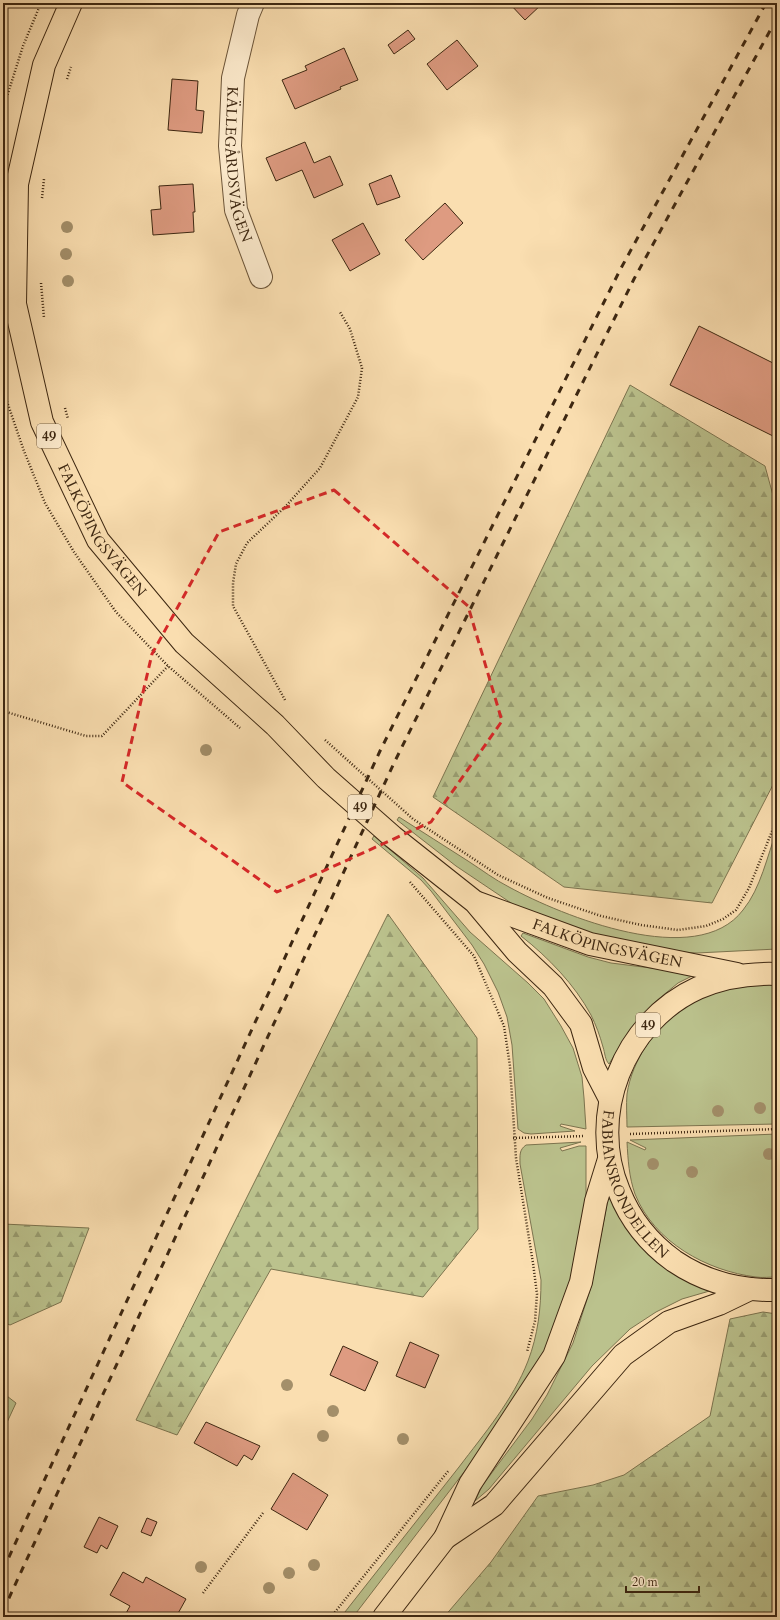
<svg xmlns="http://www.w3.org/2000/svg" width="780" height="1620" font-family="Cardo,serif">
	<defs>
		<pattern id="forest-firs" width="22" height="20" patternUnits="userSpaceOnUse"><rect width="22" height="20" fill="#bbc28d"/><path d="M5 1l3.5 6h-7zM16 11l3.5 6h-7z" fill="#999e72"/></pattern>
	</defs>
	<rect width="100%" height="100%" fill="#fadeb0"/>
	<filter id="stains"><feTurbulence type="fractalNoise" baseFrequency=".005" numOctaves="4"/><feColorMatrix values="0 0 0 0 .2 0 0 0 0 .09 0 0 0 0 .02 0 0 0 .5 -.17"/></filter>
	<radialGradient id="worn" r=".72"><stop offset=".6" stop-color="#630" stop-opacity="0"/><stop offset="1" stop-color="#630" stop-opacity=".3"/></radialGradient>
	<g fill="#bbc28d" stroke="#7c744f">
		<path d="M399,817c23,15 46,29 69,44 14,9 27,19 41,26 53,29 188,84 234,23 18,-22 24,-54 34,-80v119l-80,4 -45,-3 -48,-10 -90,-35 -58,-39 -59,-46z"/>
		<path d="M374,836l49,42 47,54 58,51 16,16 17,27 12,22 9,29 2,21 2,31 -25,-5 -1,2 15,5 -44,3 -7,-1 -6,-4 -6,-84 -5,-28 -9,-25 -14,-28 -12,-19 -41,-54 -10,-11 -49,-41z"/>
		<path d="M523,933l65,24 23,6 80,10 1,3 -14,7 -23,19 -12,13 -19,25 -15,24c-4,-4 -4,-11 -6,-17 -3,-11 -7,-22 -12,-32 -16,-30 -43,-58 -70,-79z"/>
		<path d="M777,983v141l-150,3c0,-10 -1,-22 0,-33 5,-34 29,-68 57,-87 15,-11 35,-18 53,-22 13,-2 27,-1 40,-2z"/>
		<path d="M777,1134v143c-7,0 -15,1 -21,0 -49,-6 -102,-35 -121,-83 -6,-17 -7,-34 -8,-52l18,8 1,-2 -16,-8z"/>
		<path d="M581,1142l-21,6 2,3 17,-5h7v47l-3,31 -7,45 -29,80 -37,63 -157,205h-12c39,-50 79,-100 118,-150 25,-33 54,-67 69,-106 10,-26 13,-53 13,-81l-21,-116c0,-9 -1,-14 6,-19z"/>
		<path d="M608,1199h2l103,91 -31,9 -26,13 -26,17 -38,37 -103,123 -14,12 7,-15 50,-67 15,-24 26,-52 18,-56z"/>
	</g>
	<g fill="url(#forest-firs)" stroke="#7c744f">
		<path d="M630,385l135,81 12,44v267l-65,126 -148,-16 -131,-90z"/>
		<path d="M388,914l89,124 1,191 -55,68 -152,-28 -94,166 -41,-15z"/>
		<path d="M3,1224l86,4 -28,74 -51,23 -7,-3z"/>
		<path d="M763,1312l14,2v303h-333l47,-55 47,-66 55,-11 31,-10 86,-59 20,-97z"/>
		<path d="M3,1393l13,10 -13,28z"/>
	</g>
	<g fill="#de9b81" stroke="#3d2711">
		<path d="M509,3h34l-18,17z"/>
		<path d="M408,30l7,9 -21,15 -6,-9z"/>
		<path d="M457,40l21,26 -31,24 -20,-26z"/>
		<path d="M344,48l14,32 -18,7 1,2 -46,20 -13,-29 25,-10 -2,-4z"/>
		<path d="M172,79l26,2 -2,29 8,1 -2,22 -34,-3z"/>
		<path d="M305,142l9,21 16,-7 13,29 -29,13 -12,-28 -26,11 -10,-23z"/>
		<path d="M391,175l9,22 -23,8 -8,-21z"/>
		<path d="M193,184l2,28h-2l1,20 -41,3 -2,-25 10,-1 -2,-23z"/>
		<path d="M445,203l18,20 -40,37 -18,-20z"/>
		<path d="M363,223l17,31 -30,17 -18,-31z"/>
		<path d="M699,326l78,39v73l-107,-53z"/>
		<path d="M410,1342l29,13 -14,33 -29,-12z"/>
		<path d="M343,1346l35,16 -13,29 -35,-16z"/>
		<path d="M206,1422l54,24 -8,14 -8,-5 -7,11 -43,-23z"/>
		<path d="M293,1473l35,22 -21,35 -36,-21z"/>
		<path d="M99,1517l19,9 -11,23 -6,-4 -4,8 -13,-6z"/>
		<path d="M147,1518l10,4 -6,14 -10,-4z"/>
		<path d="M123,1572l20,11 3,-6 40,22 -10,18h-52l6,-11 -20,-11z"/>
	</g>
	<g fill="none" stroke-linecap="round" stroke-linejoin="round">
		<g stroke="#6c5539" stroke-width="24">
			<g id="minor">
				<path id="s1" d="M253,3l-5,12 -15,63 -3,68 6,64 25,67"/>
			</g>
		</g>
		<g stroke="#3d2711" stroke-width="24">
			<g id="major">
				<path id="s2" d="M71,3l-27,62 -27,119 -2,120 27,118 56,118 86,103 91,82 51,53 67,59 82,65 42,50 36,34 28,38 13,44 16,31"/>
				<path id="s3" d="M478,903l112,41 147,30"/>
				<path id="s4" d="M777,974c-28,-1 -54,3 -79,14 -75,34 -111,128 -79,203 11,28 30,52 55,70 31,21 66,30 103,29"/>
				<path d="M445,1538l49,-33 129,-150 46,-33 50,-18 31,-15"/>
				<path d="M384,1617l61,-79 25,-54 84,-128 27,-74 15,-81 13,-42"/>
			</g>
		</g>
		<g stroke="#3d2711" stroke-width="2.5" stroke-dasharray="1 2" stroke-linecap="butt">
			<path d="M67,79l4,-12"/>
			<path d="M3,109l20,-63 18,-43"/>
			<path d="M42,198l2,-19"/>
			<path d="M41,283l3,35"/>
			<path d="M3,390l21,61 21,52 29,49 42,60 52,54 72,62"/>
			<path d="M65,408l3,11"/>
			<path d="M285,700l-52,-94v-23l3,-19 11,-21 38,-36 35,-39 38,-71 4,-29 -12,-39 -10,-17"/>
			<path d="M3,711l83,25h16l66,-70"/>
			<path d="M325,740l88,79 85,56 50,23 53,18 40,9 37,5 28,-4 17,-7 13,-9 13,-22 28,-69"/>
			<path d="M410,882l64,74 30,70 6,40 6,92 17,105 4,31 -2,27 -8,31"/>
			<path d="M630,1134l147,-5"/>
			<path d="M513,1138l72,-2"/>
			<path d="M203,1593l60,-80"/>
			<path d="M331,1617l118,-147"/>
		</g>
		<use href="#minor" stroke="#fceacc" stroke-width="22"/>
		<use href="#major" stroke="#fadeb0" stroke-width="22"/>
		<g stroke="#3d2711" stroke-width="3" stroke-dasharray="7 7" stroke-linecap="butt">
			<path d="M3,1570l377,-819 240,-481 146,-267"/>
			<path d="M3,1611l391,-848 240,-484 143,-261"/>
		</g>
	</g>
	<g fill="#a38f6a">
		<circle cx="67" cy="227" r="6"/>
		<circle cx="66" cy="254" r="6"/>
		<circle cx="68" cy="281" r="6"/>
		<circle cx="206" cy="750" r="6"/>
		<circle cx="760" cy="1108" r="6"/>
		<circle cx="718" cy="1111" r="6"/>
		<circle cx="769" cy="1154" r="6"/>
		<circle cx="653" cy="1164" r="6"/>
		<circle cx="692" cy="1172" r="6"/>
		<circle cx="287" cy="1385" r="6"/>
		<circle cx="333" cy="1411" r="6"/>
		<circle cx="323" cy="1436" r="6"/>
		<circle cx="403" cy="1439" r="6"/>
		<circle cx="314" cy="1565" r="6"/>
		<circle cx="201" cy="1567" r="6"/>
		<circle cx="289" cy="1573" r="6"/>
		<circle cx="269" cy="1588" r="6"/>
	</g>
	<path fill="none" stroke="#d62828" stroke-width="3" stroke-dasharray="8 5" stroke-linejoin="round" d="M334,490l134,116 34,115 -71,101 -154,70 -155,-110 30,-128 67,-122z"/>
	<g text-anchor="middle" stroke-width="3.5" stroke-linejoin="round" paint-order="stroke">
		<g fill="#fceacc" stroke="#766249" stroke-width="1">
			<rect x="37" y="424" width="24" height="24" rx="3"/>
			<rect x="348" y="795" width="24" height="24" rx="3"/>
			<rect x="636" y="1013" width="24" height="24" rx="3"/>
		</g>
		<g font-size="14" font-weight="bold" fill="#3d2711">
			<text x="49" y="441">49</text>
			<text x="360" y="812">49</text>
			<text x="648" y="1030">49</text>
		</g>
		<g font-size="15" fill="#3d2711" stroke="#fceacc">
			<text dy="5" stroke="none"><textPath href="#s1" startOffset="165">KÄLLEGÅRDSVÄGEN</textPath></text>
			<text dy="5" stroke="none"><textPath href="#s2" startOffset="555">FALKÖPINGSVÄGEN</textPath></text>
			<text dy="5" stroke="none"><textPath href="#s3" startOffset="136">FALKÖPINGSVÄGEN</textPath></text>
			<text dy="5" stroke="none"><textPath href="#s4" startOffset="320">FABIANSRONDELLEN</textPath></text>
		</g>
	</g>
	<rect width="780" height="1620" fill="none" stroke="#fadeb0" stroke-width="16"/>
	<rect x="4" y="4" width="772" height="1612" fill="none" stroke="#3d2711" stroke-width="2"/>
	<rect x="8" y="8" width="764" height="1604" fill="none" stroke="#3d2711"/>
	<path d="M626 1586v6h73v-6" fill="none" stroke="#3d2711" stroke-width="2"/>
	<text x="632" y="1586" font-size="12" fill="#3d2711" stroke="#fceacc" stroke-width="3" paint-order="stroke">20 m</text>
	<rect width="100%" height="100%" filter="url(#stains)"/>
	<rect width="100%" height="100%" fill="url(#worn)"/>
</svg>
